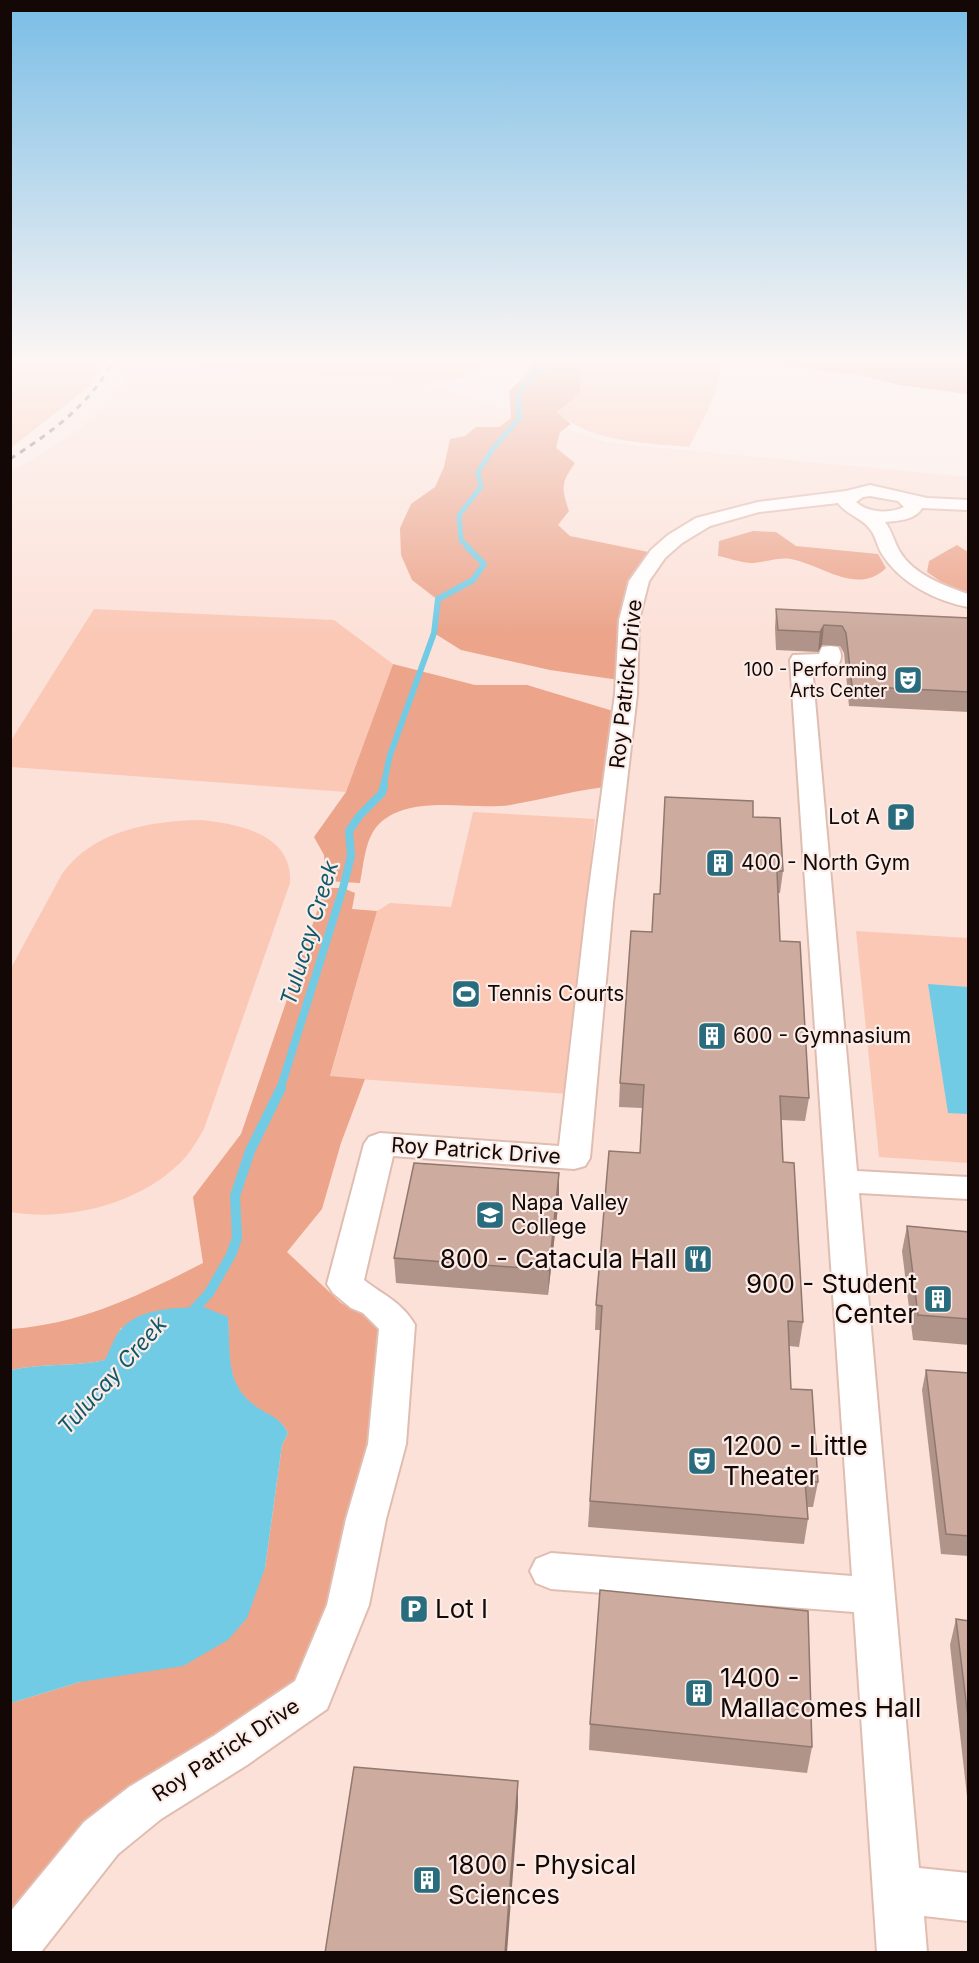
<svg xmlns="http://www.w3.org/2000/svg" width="979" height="1963" font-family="Inter,sans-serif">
	<rect width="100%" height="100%" fill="#fbece7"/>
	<path fill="#fce1d8" d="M128,362l297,21 185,60 358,34v1475h-957v-1480l68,-42 43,-45z"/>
	<g fill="#fbc8b6">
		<path d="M11,359h93l-13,26 -80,63z"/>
		<path d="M129,359h370l-37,18 -37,6 -297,-21z"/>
		<path d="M575,359h144c6,25 -19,66 -30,88 -44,-4 -97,-4 -132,-35l23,-19z"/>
		<path d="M94,609l240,11 59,44 -47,128 -335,-25 -1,-25z"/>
		<path d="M473,812l122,7 -27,275 -238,-17 47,-166 13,-8 61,4z"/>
		<path d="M201,820c38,4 92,14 89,63l-86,246c-7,12 -14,24 -24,34 -41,41 -114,59 -169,49v-244l51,-94c31,-44 89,-53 139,-54z"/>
		<path d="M856,931l112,7v225l-89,-6z"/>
	</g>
	<g fill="#eca48b">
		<path d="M536,359h39l5,12v22l-23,19 14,12 -11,8 -4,16 19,15c-14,20 -14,24 -6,48l-11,14 12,11 88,18 -19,27 -13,100 -76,-11 -89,-20 -27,-17 4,-33 -26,-20 -11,-25 -1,-27 11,-24 24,-17 9,-20 6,-28 15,-3 11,-9h23l12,-9 -2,-27 17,-16z"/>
		<path d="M742,359h226v35l-69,-9 -31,-8z"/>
		<path d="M753,531l23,1 20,14 82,8 8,14c-28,28 -64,-3 -95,-9 -12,-2 -28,4 -41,4 -11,-1 -22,-5 -32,-7l1,-15z"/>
		<path d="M957,545l11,7v49l-28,-11v-9l-13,-9 2,-11z"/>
		<path d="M393,664l82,21h52l96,29 -9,72c-35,3 -69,13 -104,19 -39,6 -97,-12 -130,18 -15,14 -16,40 -20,60l-34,-2 -2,-26 -10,-18 32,-45z"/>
		<path d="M325,888h18l12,5 -3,16 25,2 -47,165 35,3 -24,64 -19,66 -35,43 54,51 27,14 12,10 14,40 -83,328 -80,55 -213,191 -7,11v-249l69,-21 185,-114 17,-123 6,-12c-8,-15 -14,-14 -28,-23 -36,-24 -30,-53 -32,-92l-13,-6 -94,16 -15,32c-33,7 -63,3 -95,10v-41c71,-5 129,-34 192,-66l-10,-66 48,-63z"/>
	</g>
	<g fill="#72cbe4">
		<path d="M928,984l40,3v127l-20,-1z"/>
		<path d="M204,1307l24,10c3,36 -4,68 29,90 14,10 23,10 31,26l-6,12 -17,123 -18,50 -19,22 -45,26 -103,16 -69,21v-333c31,-7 63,-3 94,-10 5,-10 10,-26 18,-33 21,-20 54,-19 81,-20z"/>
	</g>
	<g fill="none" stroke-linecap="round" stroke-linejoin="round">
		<path stroke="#72cbe4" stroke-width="5" d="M469,548l-8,-8 -2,-25 22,-28 -3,-15 14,-22 28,-33c-7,-38 11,-34 33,-58"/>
		<path stroke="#72cbe4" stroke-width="6" d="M383,787l7,-32 44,-122 4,-34 35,-19 11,-16 -17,-17"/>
		<path stroke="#72cbe4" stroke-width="8" d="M280,1090l63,-202 8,-32 -2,-25 11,-16 22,-22 2,-8"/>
		<path stroke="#72cbe4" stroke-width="10" d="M189,1315l20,-22 22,-38 6,-17 -2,-42 15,-45 31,-63"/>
		<g stroke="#e0bdb1" stroke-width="4">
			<g id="minor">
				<path d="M870,485l57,13 41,2v10l-46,-2c-6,12 -25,13 -37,14 7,9 9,20 15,30 14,23 45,34 68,42v13c-32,-6 -68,-24 -86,-53 -5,-8 -6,-18 -12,-25 -9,-12 -23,-14 -32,-26l-79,9 -49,14 -28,17 -17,15 -16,23 -10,39 -2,74 -24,209 -23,255 -5,8 -11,3 -181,-13 -29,124c19,15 38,22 51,45l-9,119 -20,75 -17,86 -42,104 -80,56 -86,54 -43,35 -77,98h-31v-40l74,-90 45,-35 86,-52 80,-54 32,-76 19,-86 22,-75 11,-115 -16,-16 -12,-5 -18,-15 -6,-9 37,-140 5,-7 11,-4 179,13 28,-243 28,-209 4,-74 10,-39 22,-31 17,-15 28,-17 62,-16 88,-11zM870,496l28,5 6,6c-15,7 -36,6 -48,-5l7,-5z"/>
				<path d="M830,646l8,1c4,7 4,11 0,18l-26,1 45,505 111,6v22l-109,-6 60,675 49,5v48l-44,-5 3,36h-50l-23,-340 -303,-23 -15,-6 -6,-12 6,-12 15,-6 301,23 -62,-916 3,-5 26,-1 3,-7z"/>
			</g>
		</g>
		<use href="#minor" fill="#fff" fill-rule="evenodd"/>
		<path stroke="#7e716e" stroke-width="3" stroke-dasharray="6 6" stroke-linecap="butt" d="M10,459c42,-27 81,-55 104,-100"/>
	</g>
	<g fill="#b09389">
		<path d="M776,609l193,9v94l-120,-6 -5,-53 -4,-7 -18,-1 -4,7 -42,-2 -1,-22z"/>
		<path d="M753,817l30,54 -3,22h-2l2,48 29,157 -4,23 -24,-1 2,42 20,160 -4,25 -10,-1 2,43 27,93 -5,25h-6l1,12 -4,25 -216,-17 13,-197h-6l1,-25 44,-152 2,-45 -23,-1 1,-24 40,-189z"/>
		<path d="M559,1198l-11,97 -152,-12 -2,-25z"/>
		<path d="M907,1226l62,6v113l-56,-5 -11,-89z"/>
		<path d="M926,1370l43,3v183l-28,-2 -19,-164z"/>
		<path d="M956,1619l13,2v193l-19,-169z"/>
		<path d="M590,1724l222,23 -5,26 -218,-23z"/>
	</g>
	<g fill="#90786f">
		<path d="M824,625l-2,20 -4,7 2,-20z"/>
		<path d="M559,1173v25l-11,97 1,-25z"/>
		<path d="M518,1781v26l-11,146h-2z"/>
	</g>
	<g fill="#cdab9f" stroke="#90786f" stroke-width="1.5">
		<path d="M776,609l193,9v74l-117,-6 -6,-53 -4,-7 -18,-1 -4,7 -42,-2z"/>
		<path d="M665,797l88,4v16l27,1 3,53h-6l3,70 20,1 9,156 -29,-2 3,66 11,1 9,159 -15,-1 3,68 21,1 6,92 -13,-1 3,38 -218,-18 12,-195 -6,-1 13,-154 31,2 4,-68 -24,-2 11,-152 21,1 2,-38h6z"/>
		<path d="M414,1163l145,10 -10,97 -155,-12z"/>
		<path d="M907,1226l62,6v87l-51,-4z"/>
		<path d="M926,1370l43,3v163l-23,-2z"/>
		<path d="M600,1590l208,21 4,136 -222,-23z"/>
		<path d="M956,1619l13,2v105z"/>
		<path d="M354,1767l164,14 -13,172h-180z"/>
	</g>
	<linearGradient id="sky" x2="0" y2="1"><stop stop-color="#79bde6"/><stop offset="0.57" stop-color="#fdf6f4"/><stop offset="1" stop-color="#fdf6f4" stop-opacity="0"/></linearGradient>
	<rect width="979" height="634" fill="url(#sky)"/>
	<defs>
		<g id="theatre-square" transform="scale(1.5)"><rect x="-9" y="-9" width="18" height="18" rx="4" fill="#296c7e" stroke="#fbece7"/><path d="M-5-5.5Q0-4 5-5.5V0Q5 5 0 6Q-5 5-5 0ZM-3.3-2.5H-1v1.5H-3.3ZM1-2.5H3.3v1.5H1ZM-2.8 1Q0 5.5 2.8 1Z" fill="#fff"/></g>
		<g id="parking-square" transform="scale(1.5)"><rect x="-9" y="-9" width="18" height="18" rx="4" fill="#296c7e" stroke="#fbece7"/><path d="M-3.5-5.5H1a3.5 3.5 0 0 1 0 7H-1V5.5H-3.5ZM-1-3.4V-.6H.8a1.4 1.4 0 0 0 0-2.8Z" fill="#fff"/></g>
		<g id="building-square" transform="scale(1.5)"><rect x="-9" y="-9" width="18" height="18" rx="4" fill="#296c7e" stroke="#fbece7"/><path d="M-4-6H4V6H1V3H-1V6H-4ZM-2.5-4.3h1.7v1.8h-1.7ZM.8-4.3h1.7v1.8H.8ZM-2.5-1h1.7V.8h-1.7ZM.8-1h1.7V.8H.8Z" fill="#fff"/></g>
		<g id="stadium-square" transform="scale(1.5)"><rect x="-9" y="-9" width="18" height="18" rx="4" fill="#296c7e" stroke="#fbece7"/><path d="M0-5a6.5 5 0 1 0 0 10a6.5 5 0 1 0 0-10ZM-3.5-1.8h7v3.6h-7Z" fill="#fff"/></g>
		<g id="university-square" transform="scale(1.5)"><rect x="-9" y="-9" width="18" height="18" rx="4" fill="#296c7e" stroke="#fbece7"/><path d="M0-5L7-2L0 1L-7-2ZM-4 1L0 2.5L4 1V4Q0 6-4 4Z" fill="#fff"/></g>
		<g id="restaurant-square" transform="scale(1.5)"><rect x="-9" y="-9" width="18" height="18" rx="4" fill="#296c7e" stroke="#fbece7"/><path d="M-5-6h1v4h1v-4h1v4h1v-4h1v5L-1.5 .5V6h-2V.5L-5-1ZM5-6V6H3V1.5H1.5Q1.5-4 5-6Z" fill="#fff"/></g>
	</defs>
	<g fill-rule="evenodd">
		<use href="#theatre-square" x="908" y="680"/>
		<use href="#parking-square" x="901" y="817"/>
		<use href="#building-square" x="720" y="863"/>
		<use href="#stadium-square" x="466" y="994"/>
		<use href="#building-square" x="712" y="1036"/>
		<use href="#university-square" x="490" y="1215"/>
		<use href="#restaurant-square" x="698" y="1259"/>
		<use href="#building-square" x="938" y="1299"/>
		<use href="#theatre-square" x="702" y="1461"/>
		<use href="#parking-square" x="414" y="1609"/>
		<use href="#building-square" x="699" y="1693"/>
		<use href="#building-square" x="427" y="1880"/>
	</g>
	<g text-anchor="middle" stroke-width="4.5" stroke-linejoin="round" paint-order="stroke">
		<g font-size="18" fill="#130805" stroke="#fbece7" text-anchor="end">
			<text x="887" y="676">100 - Performing<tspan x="887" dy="21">Arts Center</tspan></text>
		</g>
		<g font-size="21" fill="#130805" stroke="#fbece7">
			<text transform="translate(626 684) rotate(-84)" y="7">Roy Patrick Drive</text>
			<text transform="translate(476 1151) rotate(4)" y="7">Roy Patrick Drive</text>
			<text transform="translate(226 1750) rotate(-33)" y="7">Roy Patrick Drive</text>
		</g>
		<g font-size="21" fill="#130805" stroke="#fbece7" text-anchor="start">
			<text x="880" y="824" text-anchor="end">Lot A</text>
			<text x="741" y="870">400 - North Gym</text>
			<text x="487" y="1001">Tennis Courts</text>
			<text x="733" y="1043">600 - Gymnasium</text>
			<text x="511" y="1210">Napa Valley<tspan x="511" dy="24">College</tspan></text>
		</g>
		<g font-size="22" font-style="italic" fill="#0e5a6c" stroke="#fbece7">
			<text transform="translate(309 933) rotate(-73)" y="8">Tulucay Creek</text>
			<text transform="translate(112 1375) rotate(-48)" y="8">Tulucay Creek</text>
		</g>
		<g font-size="26" fill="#130805" stroke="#fbece7" text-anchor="start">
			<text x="677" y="1268" text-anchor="end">800 - Catacula Hall</text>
			<text x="917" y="1293" text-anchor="end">900 - Student<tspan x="917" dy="30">Center</tspan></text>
			<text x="723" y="1455">1200 - Little<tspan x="723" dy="30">Theater</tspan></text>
			<text x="435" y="1618">Lot I</text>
			<text x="720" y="1687">1400 -<tspan x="720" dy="30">Mallacomes Hall</tspan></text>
			<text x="448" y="1874">1800 - Physical<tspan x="448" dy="30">Sciences</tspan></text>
		</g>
	</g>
	<rect width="979" height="1963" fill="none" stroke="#130805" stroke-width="24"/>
</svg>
